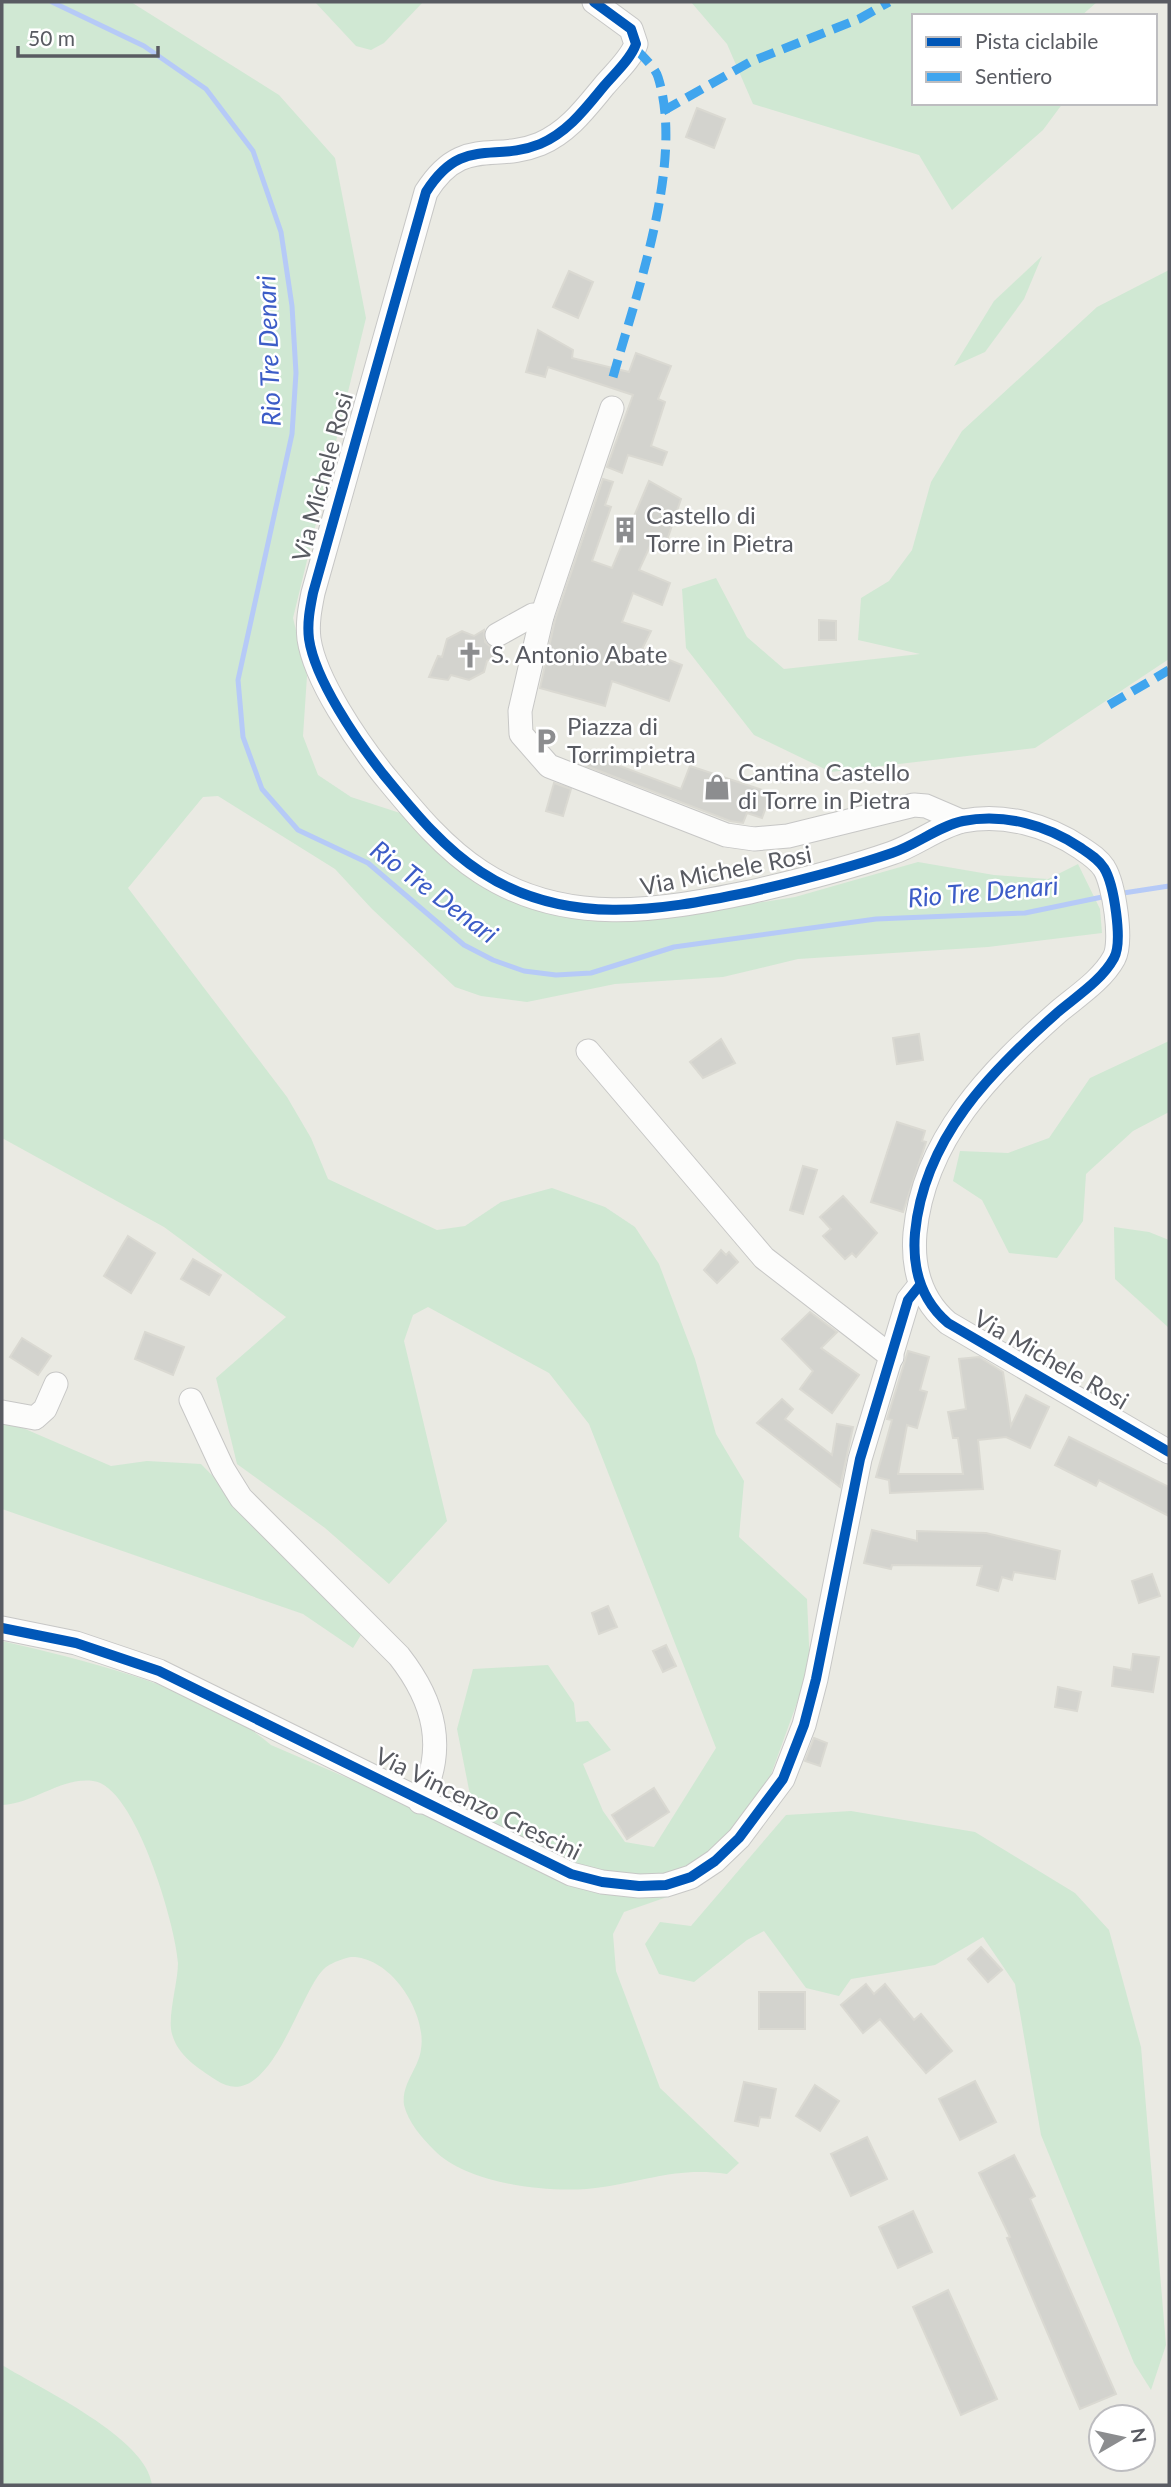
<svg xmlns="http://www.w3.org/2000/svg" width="1171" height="2487" font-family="Lato,sans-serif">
	<rect width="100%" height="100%" fill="#eaeae3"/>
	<g fill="#d0e8d3">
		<path d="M2,2h129l148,93 56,63 31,160 -73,300 14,58 -4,60 15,39 33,22 49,16 70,64 57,30 41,10 92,1 135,-21 123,-35 76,13 54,4 30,-15 22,45 2,24 -114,14 -190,12 -75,18 -108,7 -88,18 -46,-6 -26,-9 -83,-78 -37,-40 -117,-73 -15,1 -75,91 159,209 24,41 17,41 109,51 28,-4 36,-24 51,-14 53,19 30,20 24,37 36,95 21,75 28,47 -5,56 68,62 3,68 -49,135 -41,47 -41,29 -105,-8 -100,-55 -17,-86 16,-60 75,-4 26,38 2,19 12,-1 23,29 -28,14 20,47 22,31 29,5 62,-99 -127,-324 -40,-51 -121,-66 -15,8 -9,26 43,180 -58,63 -64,-56 -88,-64 -21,-86 70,-61 -122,-90 -162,-89z"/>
		<path d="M315,2h108l-39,41 -13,7 -15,-4z"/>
		<path d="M691,2h406l-16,14h-167v87h149l-20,27 -91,80 -33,-55 -166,-51 -26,-60z"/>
		<path d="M1042,256l-18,43 -39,53 -31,14 40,-65z"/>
		<path d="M1169,270v389l-134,89 -204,24 -77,-37 -68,-87 -4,-59 34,-11 31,59 37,32 136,-15 -62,-14 3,-42 28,-17 23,-31 19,-68 31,-51 135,-124z"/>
		<path d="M1169,1041v71l-36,19 -47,43 -3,47 -26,37 -48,-5 -27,-53 -29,-19 7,-30 48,2 41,-15 41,-60z"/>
		<path d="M1114,1227l35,5 20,8v88l-54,-49z"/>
		<path d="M2,1419l109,47 36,-5 54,3 163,166 -11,18 -50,-34 -301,-105z"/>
		<path d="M2,1641c82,19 205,48 269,104l137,59 131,68 35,11 93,6 3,7 -46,16 -11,22 3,37 44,117 79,75 -12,11c-49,-7 -77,6 -124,13 -46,8 -136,-2 -169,-37 -12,-12 -26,-28 -30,-45 -3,-21 15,-37 17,-56 6,-36 -30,-92 -69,-92 -6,0 -23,7 -27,11 -26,22 -55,149 -109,112 -18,-12 -38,-24 -44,-46 -5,-17 6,-51 6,-71 -2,-37 -43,-178 -85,-182 -33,-4 -59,23 -91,24z"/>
		<path d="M851,1811l124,21 100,61 34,37 32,117 25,298 -15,45 -17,-27 -93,-228 -26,-151 -32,-47 -48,28 -84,14 -12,17 -33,-8 -42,-57 -17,9 -53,42 -35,-8 -14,-30 15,-22 31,4 95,-111z"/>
		<path d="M2,2365c39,24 145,73 150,120h-150z"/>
	</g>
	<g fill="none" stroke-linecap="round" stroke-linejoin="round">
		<g stroke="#b6caf7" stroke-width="5">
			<path d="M52,2l92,44 62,43 47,62 28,81 11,74 4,67 -4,61 -54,246 5,57 19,52 36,41 70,33 96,82 29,15 31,11 32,4 35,-2 83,-26 202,-28 149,-6 82,-17"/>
			<path d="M1117,894l52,-8"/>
		</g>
	</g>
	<g fill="#d3d3ce" stroke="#dad9d2" stroke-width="2">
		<path d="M697,108l28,11 -11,29 -28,-11z"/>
		<path d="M569,271l24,11 -15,36 -25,-11z"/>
		<path d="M538,330l35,20 -1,8 57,14 7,-19 35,13 -13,33 7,3 -14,44 16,6 -5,13 -34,-10 -6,18 -15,-6 26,-72 -85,-28 -3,10 -19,-5z"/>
		<path d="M603,479l10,3 -8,23 6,2 -19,54 20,7 37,-87 32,18 -17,50 -14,-3 -11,24 31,13 -8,22 -29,-12 -11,29 29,9 -9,18 40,16 -13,36 -57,-20 -7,25 -65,-18 15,-68z"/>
		<path d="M819,620l17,1v19h-17z"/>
		<path d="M484,630l1,12 14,12 -12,7 -3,11 -15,8 -18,-5 -3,5 -19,-3 9,-21 4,1 5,-18 15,-8 12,5z"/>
		<path d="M585,753l96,36 9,-23 81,27 -9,25 -15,-5 -4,10 -13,-2 -149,-57z"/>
		<path d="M554,783l17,6 -8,27 -17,-5z"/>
		<path d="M919,1034l4,26 -26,4 -4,-26z"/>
		<path d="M721,1039l14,24 -32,15 -13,-16z"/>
		<path d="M897,1122l28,9 -3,10 4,1 -23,70 -32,-10z"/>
		<path d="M803,1166l14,4 -14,44 -13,-4z"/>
		<path d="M843,1196l34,37 -21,24 -4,-4 -7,6 -22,-23 8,-7 -11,-12z"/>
		<path d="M128,1236l27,17 -24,40 -27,-17z"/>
		<path d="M721,1250l5,5 3,-3 9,10 -21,21 -13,-13z"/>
		<path d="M193,1259l28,16 -12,20 -28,-16z"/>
		<path d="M810,1312l27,20 -16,16 38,27 -27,38 -32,-24 13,-18 -31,-32z"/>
		<path d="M145,1332l39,15 -11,28 -38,-16z"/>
		<path d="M22,1338l29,18 -13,19 -28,-18z"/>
		<path d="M908,1351l21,6 -9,33 7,2 -10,36 -10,-3 -9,49h65l-5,-36h-5l-5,-26 18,-3 -7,-50 20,-2 24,15 8,54 15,-31 23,12 -19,41 -24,-11 -28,3 5,49 -93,4 -1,-13 -13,-3 16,-57 -5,-1z"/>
		<path d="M782,1399l11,10 -8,10 47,36 5,-31 16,3 -13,60 -83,-64z"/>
		<path d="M1069,1437l100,50v29l-70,-36 -3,6 -41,-21z"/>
		<path d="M872,1530l45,11v-10l69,2 74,18 -5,28 -41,-7 -2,8 -10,-3 -4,14 -21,-6 5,-19 -90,-1 -1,4 -27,-6z"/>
		<path d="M1152,1574l8,22 -21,7 -7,-22z"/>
		<path d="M608,1606l9,21 -18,7 -7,-21z"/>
		<path d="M666,1645l10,21 -13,6 -10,-21z"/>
		<path d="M1133,1654l26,3 -6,35 -41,-6 2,-19 17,3z"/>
		<path d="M1058,1687l23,5 -4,19 -22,-4z"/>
		<path d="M814,1738l13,5 -7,23 -15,-5z"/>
		<path d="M654,1788l15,24 -42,27 -15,-24z"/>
		<path d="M981,1947l21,23 -14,12 -20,-23z"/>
		<path d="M866,1984l8,10 11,-10 29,36 7,-6 31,37 -26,22 -46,-54 -17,14 -22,-28z"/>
		<rect x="759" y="1992" width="46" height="37"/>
		<path d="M975,2081l21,41 -36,18 -21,-41z"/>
		<path d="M744,2082l32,7 -6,29 -10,-1 -2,9 -23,-5z"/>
		<path d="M815,2085l24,16 -19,30 -24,-15z"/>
		<path d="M867,2137l20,42 -36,17 -20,-42z"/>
		<path d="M1014,2155l21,41 -5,3 86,195 -36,15 -73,-171 3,-1 -31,-64z"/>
		<path d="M913,2211l19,41 -34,16 -19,-41z"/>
		<path d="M948,2290l49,109 -36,16 -48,-108z"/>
	</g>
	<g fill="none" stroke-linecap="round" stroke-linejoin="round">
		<g stroke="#c7c7c6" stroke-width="25">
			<g id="minor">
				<path d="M594,2l37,27 5,15c-5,15 -22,30 -32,42 -19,23 -36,46 -64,58 -47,19 -78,-9 -114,48l-113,401c-3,15 -6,30 -4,46 6,41 48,102 74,135 29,35 59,73 98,98 84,55 177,39 269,20 48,-11 96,-23 142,-39 24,-8 47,-27 71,-32 41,-8 84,4 118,27 9,6 17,11 23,20 10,16 19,74 10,90 -12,22 -37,38 -56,54 -67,59 -134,126 -143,221 -3,36 6,67 33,90l221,129"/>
				<path d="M612,408l-70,208 -22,95 1,23 28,32 177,69 28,4 34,-3 126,-31 12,1 35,15"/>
				<path d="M497,635l36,-20 9,1"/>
				<path d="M588,1051l176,207 128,99"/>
				<path d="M191,1400l32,69 18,29 158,158c36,46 48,93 21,146"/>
				<path d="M2,1412l33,6 10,-9 11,-25"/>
				<path d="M2,1628l74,15 83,28 412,203 31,8 37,4 27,-1 25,-8 24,-16 24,-23 44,-59 21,-54 12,-46 44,-220 48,-159 12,-15"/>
			</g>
		</g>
		<use href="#minor" stroke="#fcfcfb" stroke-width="23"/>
		<g stroke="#40a5ee" stroke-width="9" stroke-dasharray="18 9" stroke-linecap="butt">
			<path d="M663,111l87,-49 109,-43 30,-17"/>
			<path d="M613,377c23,-83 72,-215 45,-300 -3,-10 -16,-21 -23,-29"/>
			<path d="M1109,705l60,-35"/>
		</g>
		<g stroke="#fff" stroke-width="15">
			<g id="cycleway">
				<path d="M594,2l37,27 5,15c-5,15 -22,30 -32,42 -19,23 -36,46 -64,58 -47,19 -78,-9 -114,48l-113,401c-3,15 -6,30 -4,46 6,41 48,102 74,135 29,35 59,73 98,98 84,55 177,39 269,20 48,-11 96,-23 142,-39 24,-8 47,-27 71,-32 41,-8 84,4 118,27 9,6 17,11 23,20 10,16 19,74 10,90 -12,22 -37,38 -56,54 -67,59 -134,126 -143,221 -3,36 6,67 33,90l221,129"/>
				<path d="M2,1628l74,15 83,28 412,203 31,8 37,4 27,-1 25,-8 24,-16 24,-23 44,-59 21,-54 12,-46 44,-220 48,-159 12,-15"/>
			</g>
		</g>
		<use href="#cycleway" stroke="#0057b8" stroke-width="10"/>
	</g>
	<defs>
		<g id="building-bare" transform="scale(2.1)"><path d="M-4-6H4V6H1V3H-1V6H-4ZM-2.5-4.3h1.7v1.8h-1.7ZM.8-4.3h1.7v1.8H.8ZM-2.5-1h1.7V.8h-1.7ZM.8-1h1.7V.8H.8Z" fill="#8c8d8f" stroke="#fff" stroke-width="2.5" paint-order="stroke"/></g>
		<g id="church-bare" transform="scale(2.1)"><path d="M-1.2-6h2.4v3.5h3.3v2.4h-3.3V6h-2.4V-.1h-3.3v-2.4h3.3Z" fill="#8c8d8f" stroke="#fff" stroke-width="2.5" paint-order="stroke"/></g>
		<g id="parking-bare" transform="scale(2.1)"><path d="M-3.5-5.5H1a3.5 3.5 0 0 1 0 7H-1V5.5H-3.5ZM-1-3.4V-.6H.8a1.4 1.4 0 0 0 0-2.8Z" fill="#8c8d8f" stroke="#fff" stroke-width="2.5" paint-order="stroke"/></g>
		<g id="shop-bare" transform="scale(2.1)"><path d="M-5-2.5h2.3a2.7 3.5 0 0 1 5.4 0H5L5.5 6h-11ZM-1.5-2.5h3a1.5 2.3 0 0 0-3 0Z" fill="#8c8d8f" stroke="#fff" stroke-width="2.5" paint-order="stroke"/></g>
	</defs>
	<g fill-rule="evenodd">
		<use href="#building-bare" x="625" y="530"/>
		<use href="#church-bare" x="470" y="655"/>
		<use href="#parking-bare" x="546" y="741"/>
		<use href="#shop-bare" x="717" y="787"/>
	</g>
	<g text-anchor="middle" stroke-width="5" stroke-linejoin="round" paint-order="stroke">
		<g font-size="24" fill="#595b62" stroke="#fff">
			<text transform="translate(323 477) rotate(-75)" y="8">Via Michele Rosi</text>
			<text transform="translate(726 871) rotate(-11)" y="8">Via Michele Rosi</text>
			<text transform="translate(1051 1360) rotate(30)" y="8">Via Michele Rosi</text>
			<text transform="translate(478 1804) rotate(26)" y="8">Via Vincenzo Crescini</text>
		</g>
		<g font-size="24" fill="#595b62" stroke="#fff" text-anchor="start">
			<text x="646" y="524">Castello di<tspan x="646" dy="28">Torre in Pietra</tspan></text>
			<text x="491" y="663">S. Antonio Abate</text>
			<text x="567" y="735">Piazza di<tspan x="567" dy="28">Torrimpietra</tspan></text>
			<text x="738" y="781">Cantina Castello<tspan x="738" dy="28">di Torre in Pietra</tspan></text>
		</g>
		<g font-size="26" font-style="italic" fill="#3c5cc7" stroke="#fff">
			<text transform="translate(269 351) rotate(-92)" y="9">Rio Tre Denari</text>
			<text transform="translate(434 892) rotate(37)" y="9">Rio Tre Denari</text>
			<text transform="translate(983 892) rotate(-5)" y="9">Rio Tre Denari</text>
		</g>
	</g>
	<rect width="1171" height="2487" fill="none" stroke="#595b62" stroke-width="7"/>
	<rect x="912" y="14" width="245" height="91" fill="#ffffff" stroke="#bdbdc0" stroke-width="2"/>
	<rect x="926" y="37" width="35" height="10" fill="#0057b8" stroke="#bdbdc0" stroke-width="2"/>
	<text x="975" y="49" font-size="21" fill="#595b62">Pista ciclabile</text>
	<rect x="926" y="72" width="35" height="10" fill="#40a5ee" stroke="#bdbdc0" stroke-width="2"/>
	<text x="975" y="84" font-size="21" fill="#595b62">Sentiero</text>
	<g transform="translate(1122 2438) rotate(81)"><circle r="33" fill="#ffffff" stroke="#bdbdc0" stroke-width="2"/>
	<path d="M0-5L12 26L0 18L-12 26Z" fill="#8c8d8f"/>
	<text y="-10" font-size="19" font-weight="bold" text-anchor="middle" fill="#595b62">N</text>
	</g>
	<path d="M18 46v10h140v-10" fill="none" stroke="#595b62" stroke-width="3.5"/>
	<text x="28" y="46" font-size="21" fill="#595b62" stroke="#ffffff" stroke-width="5" paint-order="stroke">50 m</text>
</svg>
